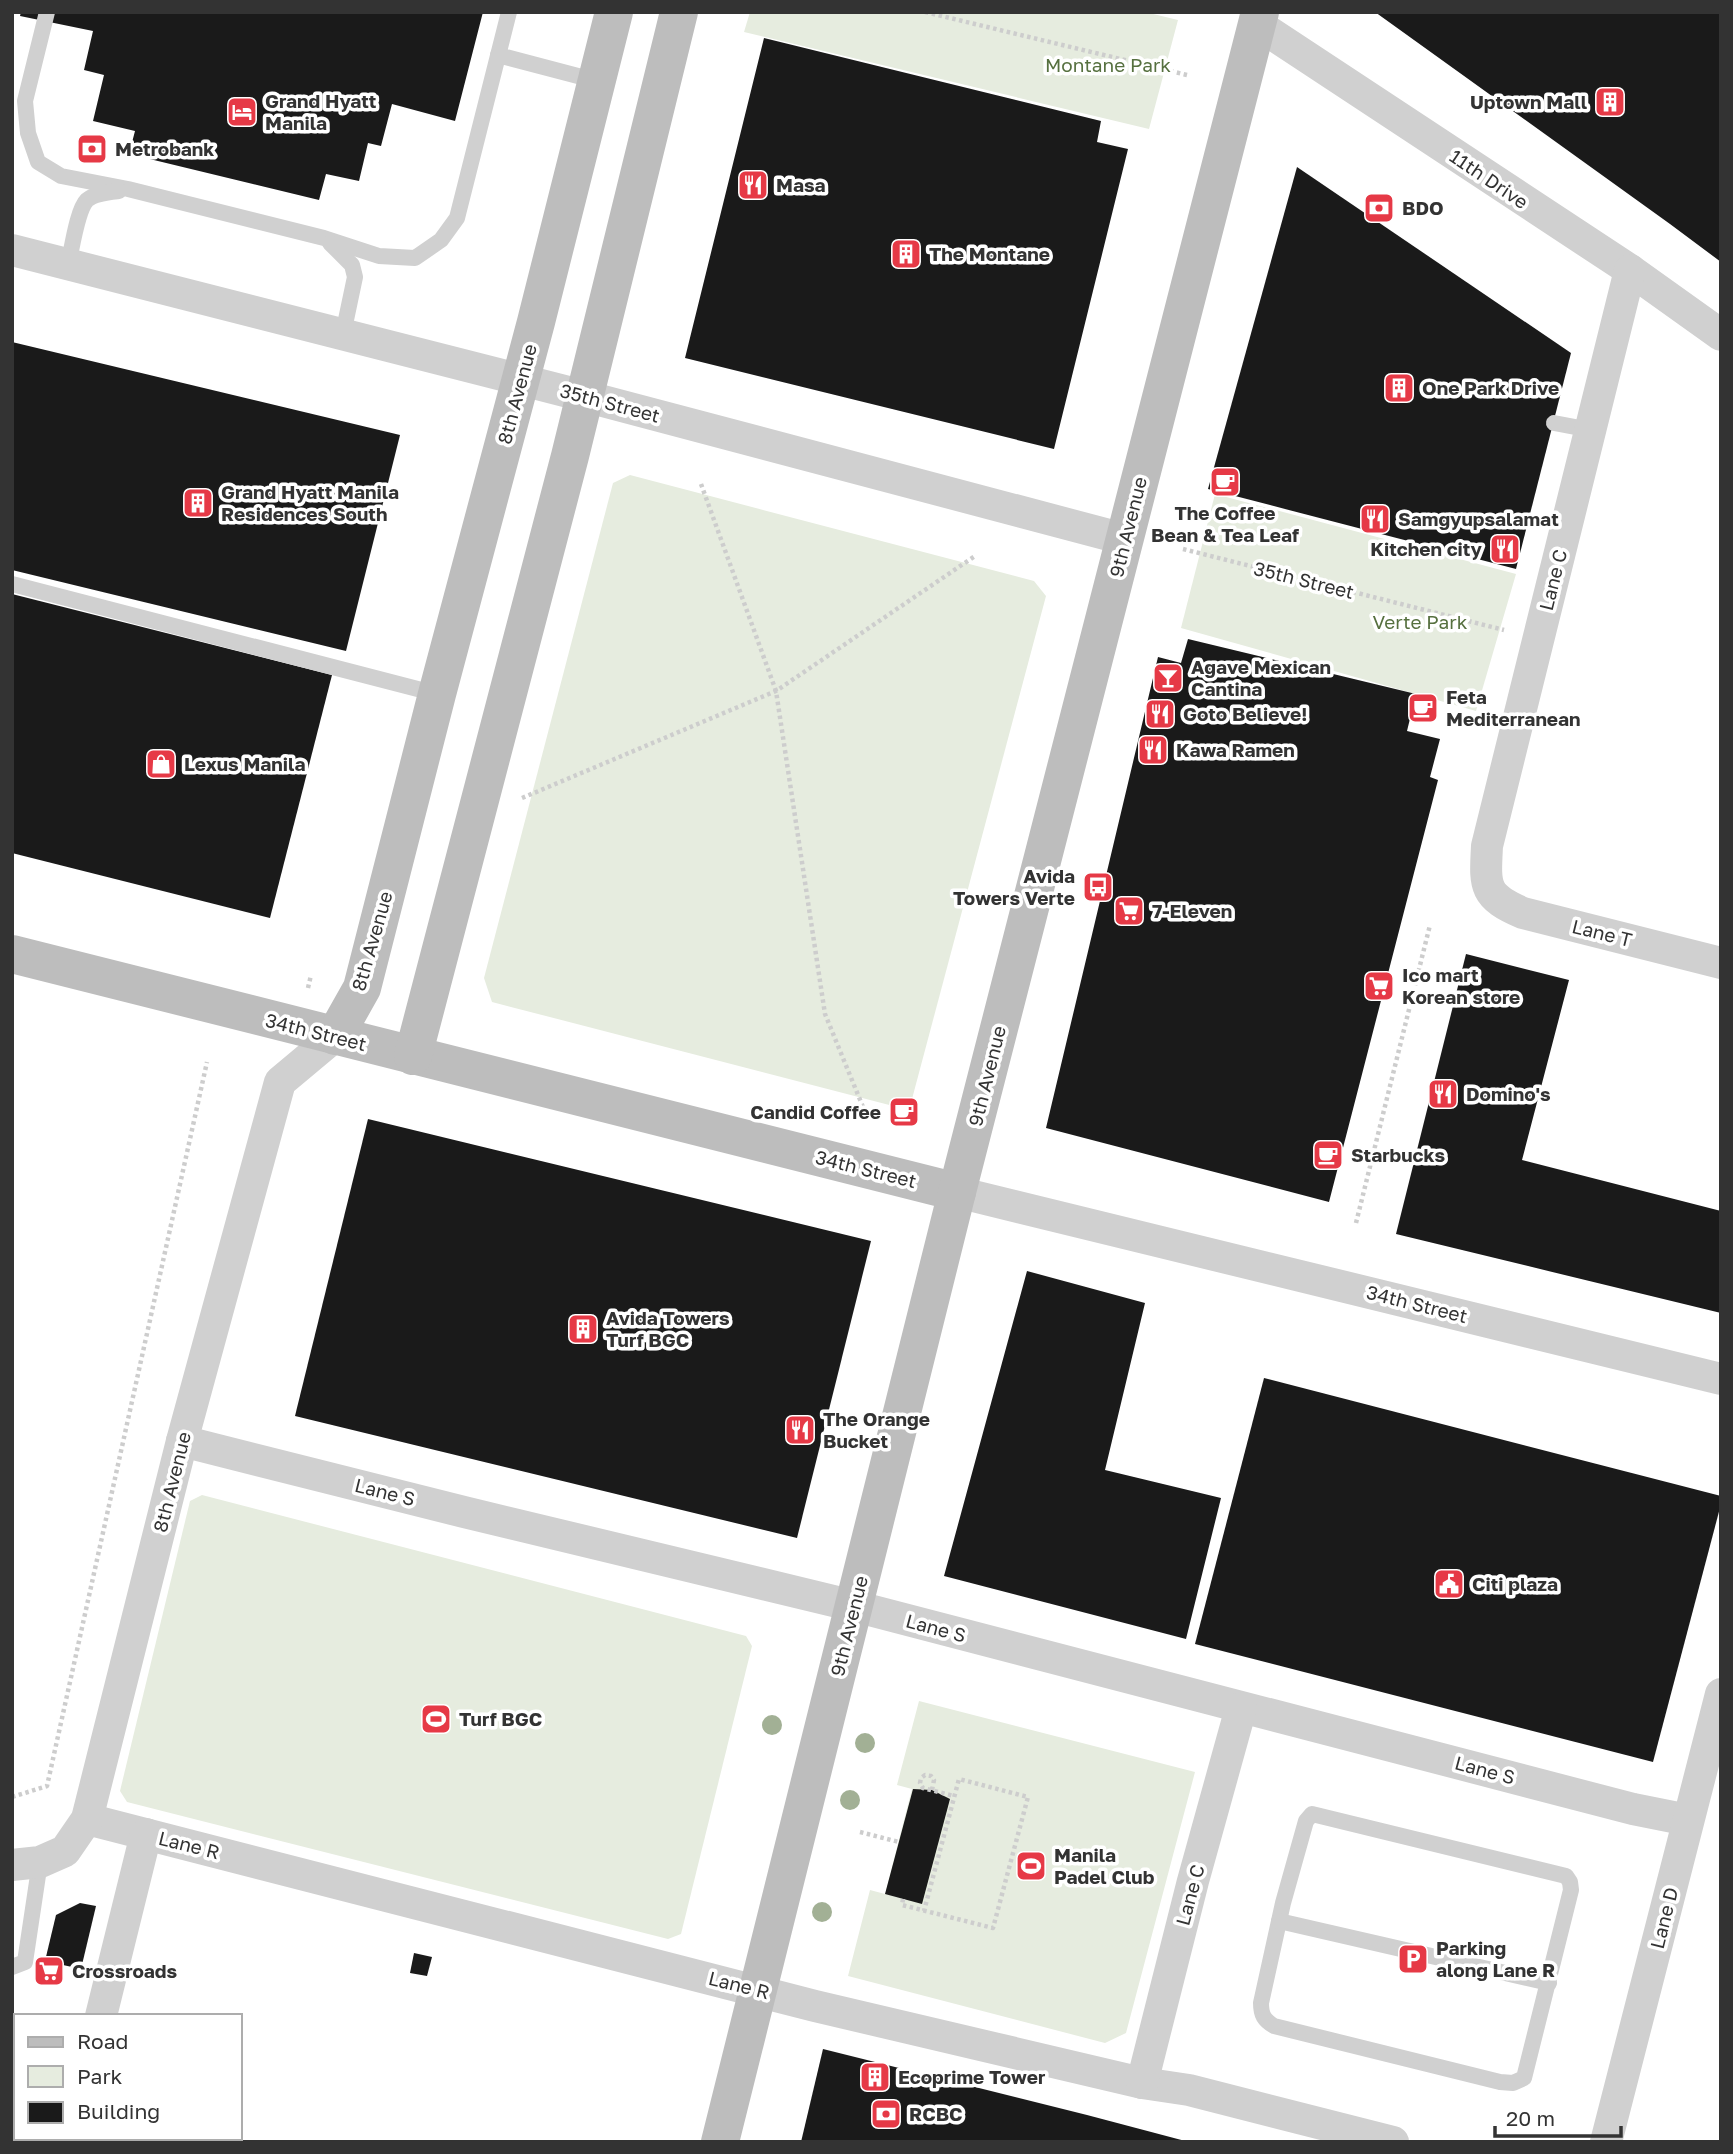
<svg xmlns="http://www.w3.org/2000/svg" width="1733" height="2154" font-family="'Golos Text',sans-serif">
	<rect width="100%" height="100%" fill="#fff"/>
	<g fill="#e6ecdf">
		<path d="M750,12h395l33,8 -29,109 -405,-97z"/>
		<path d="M630,475l404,106 12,15 -134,503 -15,8 -405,-105 -8,-24 129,-495z"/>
		<path d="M1215,494l301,80 -40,137 -295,-83z"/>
		<path d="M202,1495l544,141 6,10 -71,288 -13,5 -541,-137 -7,-11 70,-290z"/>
		<path d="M919,1701l276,71 -69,261 -21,10 -257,-67 22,-86 15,4 27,-105 -15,-4z"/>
	</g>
	<g fill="#1a1a1a">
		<path d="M21,12h462l-28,109 -63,-17 -11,42 -13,-3 -9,38 -33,-7 -7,26 -190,-46 6,-23 -42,-10 11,-46 -20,-5 9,-39 -73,-15z"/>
		<path d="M1375,12h346v250l-51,-38z"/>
		<path d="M764,38l337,83 -4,21 31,7 -74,300 -369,-91z"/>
		<path d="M1297,167l274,186 -55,216 -308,-80z"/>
		<path d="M12,342l388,93 -54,216 -334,-81z"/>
		<path d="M12,594l320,81 -62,243 -258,-65z"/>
		<path d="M1188,639l228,55 -9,37 33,8 -10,38 8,3 -109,422 -283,-74 112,-471 23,6z"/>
		<path d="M1466,954l103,26 -47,180 199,51v102l-325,-79z"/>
		<path d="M368,1119l503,122 -74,297 -502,-122z"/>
		<path d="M1027,1271l118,32 -40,167 116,28 -35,141 -242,-63z"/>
		<path d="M1264,1378l457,118v8l-68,258 -458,-118z"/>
		<path d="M913,1789l19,1 18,9 -28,105 -37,-10z"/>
		<path d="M80,1903l16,3 -15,63 -36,-8 11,-46z"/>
		<path d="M414,1953l18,4 -5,19 -17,-3z"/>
		<path d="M12,2031l4,1v106h19l-1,4h-22z"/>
		<path d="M823,2049l264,66 102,27h-388z"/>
	</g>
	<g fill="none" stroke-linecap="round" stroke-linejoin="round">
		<g stroke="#cdcdcd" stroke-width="4.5" stroke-dasharray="3.5 3.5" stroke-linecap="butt">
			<path d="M925,12l262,63"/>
			<path d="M701,484l75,207 49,323 40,98"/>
			<path d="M1183,549l321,81"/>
			<path d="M522,798l254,-107 199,-135"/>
			<path d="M308,988l3,-13"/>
			<path d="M1356,1223l74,-298"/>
			<path d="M932,1790l2,-10 -3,-4 -6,-1 -4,3 -1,5 3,5 31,8"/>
			<path d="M12,1797l35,-11 160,-724"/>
			<path d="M860,1832l39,10"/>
			<path d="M903,1899l-1,6 91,23 35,-131 -69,-18 -35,132"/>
		</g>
		<g stroke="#d0d0d0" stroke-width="16">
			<path d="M47,12l-22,89 3,32 10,29 23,14 67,13 196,49 55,18 36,2 26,-18 16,-22 52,-206"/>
			<path d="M498,55l99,26"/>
			<path d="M330,243l22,22 3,12 -12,57"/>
			<path d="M68,265c4,-16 9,-55 19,-65 8,-7 22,-8 32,-9"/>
			<path d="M1554,423l37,7"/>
			<path d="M12,584l425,110"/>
			<path d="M1312,1814l254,62 4,6 1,8 -47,188 -11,5 -13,-1 -226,-56c-10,-6 -13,-11 -13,-23l22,-100 23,-82z"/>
			<path d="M1279,1921l270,62"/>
			<path d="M12,1967l13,-5 15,-100"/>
		</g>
		<g stroke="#d0d0d0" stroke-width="32">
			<path d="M1257,24l373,246 91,65"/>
			<path d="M12,250l572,146 540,143"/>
			<path d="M1630,270l-143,576c-2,40 -4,50 36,67l198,50"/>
			<path d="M957,1192l764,187"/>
			<path d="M182,1441l282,71 390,94 779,203 55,11"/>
			<path d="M87,1819l728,187 327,77 47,7 204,52"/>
			<path d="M12,1865l28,-3 25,-11 22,-32 95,-378 98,-359 55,-46"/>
			<path d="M101,2016l45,-182"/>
			<path d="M1142,2083l51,-202 48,-173"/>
			<path d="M70,2142l1,-4"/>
			<path d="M1606,2142l115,-448"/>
		</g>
		<g stroke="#bdbdbd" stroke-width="38">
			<path d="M12,954l945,238"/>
			<path d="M335,1036l27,-48 75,-294 99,-372 78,-310"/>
			<path d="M413,1056l157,-600 109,-444"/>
			<path d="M720,2142l237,-950 303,-1180"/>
		</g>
	</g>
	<g fill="#a2b095">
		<circle cx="772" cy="1725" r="10"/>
		<circle cx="865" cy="1743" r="10"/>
		<circle cx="850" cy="1800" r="10"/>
		<circle cx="822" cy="1912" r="10"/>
	</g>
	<defs>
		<g id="building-square" transform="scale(1.575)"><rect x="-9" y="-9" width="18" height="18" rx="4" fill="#e63946" stroke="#fff"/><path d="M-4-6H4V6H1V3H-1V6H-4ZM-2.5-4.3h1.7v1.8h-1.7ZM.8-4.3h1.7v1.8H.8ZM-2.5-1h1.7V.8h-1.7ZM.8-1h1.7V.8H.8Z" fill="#fff"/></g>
		<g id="hotel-square" transform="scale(1.575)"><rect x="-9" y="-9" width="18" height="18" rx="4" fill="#e63946" stroke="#fff"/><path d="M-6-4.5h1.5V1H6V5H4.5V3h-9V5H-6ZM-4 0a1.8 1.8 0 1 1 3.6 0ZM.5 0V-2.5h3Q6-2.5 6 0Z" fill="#fff"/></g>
		<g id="bank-square" transform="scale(1.575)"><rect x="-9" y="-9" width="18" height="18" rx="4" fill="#e63946" stroke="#fff"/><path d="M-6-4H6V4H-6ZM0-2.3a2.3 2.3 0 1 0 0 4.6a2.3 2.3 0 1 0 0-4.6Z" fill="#fff"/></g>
		<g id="restaurant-square" transform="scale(1.575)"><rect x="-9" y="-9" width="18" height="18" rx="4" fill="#e63946" stroke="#fff"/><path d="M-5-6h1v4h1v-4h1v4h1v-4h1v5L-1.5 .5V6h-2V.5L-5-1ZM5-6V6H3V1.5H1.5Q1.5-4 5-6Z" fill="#fff"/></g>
		<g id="cafe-square" transform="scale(1.575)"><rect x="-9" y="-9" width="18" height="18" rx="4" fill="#e63946" stroke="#fff"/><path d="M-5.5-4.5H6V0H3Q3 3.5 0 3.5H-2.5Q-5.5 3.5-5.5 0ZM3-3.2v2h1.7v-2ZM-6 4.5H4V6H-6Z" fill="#fff"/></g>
		<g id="bar-square" transform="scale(1.575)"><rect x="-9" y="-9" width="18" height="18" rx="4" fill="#e63946" stroke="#fff"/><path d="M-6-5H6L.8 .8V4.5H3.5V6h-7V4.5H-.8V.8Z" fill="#fff"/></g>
		<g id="shop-square" transform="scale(1.575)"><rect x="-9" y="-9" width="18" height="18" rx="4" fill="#e63946" stroke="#fff"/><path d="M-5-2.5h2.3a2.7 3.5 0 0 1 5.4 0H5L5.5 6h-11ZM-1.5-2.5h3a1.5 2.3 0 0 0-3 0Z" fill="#fff"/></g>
		<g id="bus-square" transform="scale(1.575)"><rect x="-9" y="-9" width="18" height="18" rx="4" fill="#e63946" stroke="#fff"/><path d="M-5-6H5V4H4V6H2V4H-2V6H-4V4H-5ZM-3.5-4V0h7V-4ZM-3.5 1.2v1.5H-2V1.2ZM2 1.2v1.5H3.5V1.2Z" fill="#fff"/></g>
		<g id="supermarket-square" transform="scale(1.575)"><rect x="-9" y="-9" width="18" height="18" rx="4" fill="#e63946" stroke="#fff"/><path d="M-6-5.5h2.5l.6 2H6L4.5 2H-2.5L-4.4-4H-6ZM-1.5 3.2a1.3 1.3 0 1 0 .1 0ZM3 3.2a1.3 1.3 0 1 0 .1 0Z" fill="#fff"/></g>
		<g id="civic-square" transform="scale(1.575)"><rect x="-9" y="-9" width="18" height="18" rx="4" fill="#e63946" stroke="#fff"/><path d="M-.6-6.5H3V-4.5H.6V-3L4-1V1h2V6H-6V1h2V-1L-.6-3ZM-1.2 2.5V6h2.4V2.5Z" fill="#fff"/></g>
		<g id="stadium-square" transform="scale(1.575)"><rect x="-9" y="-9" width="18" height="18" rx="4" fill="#e63946" stroke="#fff"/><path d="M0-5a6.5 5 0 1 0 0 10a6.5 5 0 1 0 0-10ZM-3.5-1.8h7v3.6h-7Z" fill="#fff"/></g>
		<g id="parking-square" transform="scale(1.575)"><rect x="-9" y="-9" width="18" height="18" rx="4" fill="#e63946" stroke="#fff"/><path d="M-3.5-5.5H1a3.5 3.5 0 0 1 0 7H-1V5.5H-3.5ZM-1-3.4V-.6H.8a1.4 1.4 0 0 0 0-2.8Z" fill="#fff"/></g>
	</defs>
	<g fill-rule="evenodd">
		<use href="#building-square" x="1610" y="102"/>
		<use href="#hotel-square" x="242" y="112"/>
		<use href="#bank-square" x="92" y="149"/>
		<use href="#restaurant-square" x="753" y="185"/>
		<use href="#bank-square" x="1379" y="208"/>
		<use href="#building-square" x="906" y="254"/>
		<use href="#building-square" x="1399" y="388"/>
		<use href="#cafe-square" x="1225" y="482"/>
		<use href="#building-square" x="198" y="503"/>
		<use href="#restaurant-square" x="1375" y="519"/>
		<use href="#restaurant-square" x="1505" y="549"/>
		<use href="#bar-square" x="1168" y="678"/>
		<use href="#cafe-square" x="1423" y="708"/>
		<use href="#restaurant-square" x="1160" y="714"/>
		<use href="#restaurant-square" x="1153" y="750"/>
		<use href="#shop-square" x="161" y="764"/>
		<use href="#bus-square" x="1098" y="887"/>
		<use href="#supermarket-square" x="1129" y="911"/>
		<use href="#supermarket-square" x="1379" y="986"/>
		<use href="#restaurant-square" x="1443" y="1094"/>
		<use href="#cafe-square" x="904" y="1112"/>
		<use href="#cafe-square" x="1328" y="1155"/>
		<use href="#building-square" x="583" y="1329"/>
		<use href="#restaurant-square" x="800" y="1430"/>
		<use href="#civic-square" x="1449" y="1584"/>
		<use href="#stadium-square" x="436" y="1719"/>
		<use href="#stadium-square" x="1031" y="1866"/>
		<use href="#parking-square" x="1413" y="1959"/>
		<use href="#supermarket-square" x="49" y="1971"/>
		<use href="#building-square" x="875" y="2077"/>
		<use href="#bank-square" x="886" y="2114"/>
	</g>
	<g text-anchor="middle" stroke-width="7" stroke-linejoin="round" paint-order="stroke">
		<g font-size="19" fill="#56703f" stroke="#fff">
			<text x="1108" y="72">Montane Park</text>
			<text x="1420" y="629">Verte Park</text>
		</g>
		<g font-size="19" font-weight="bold" fill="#333" stroke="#fff" text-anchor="start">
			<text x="265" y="108">Grand Hyatt<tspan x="265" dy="22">Manila</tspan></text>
			<text x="1587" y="109" text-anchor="end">Uptown Mall</text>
			<text x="115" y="156">Metrobank</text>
			<text x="776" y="192">Masa</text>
			<text x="1402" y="215">BDO</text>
			<text x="929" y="261">The Montane</text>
			<text x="1422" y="395">One Park Drive</text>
			<text x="221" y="499">Grand Hyatt Manila<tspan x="221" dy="22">Residences South</tspan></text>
			<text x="1225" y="520" text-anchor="middle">The Coffee<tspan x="1225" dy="22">Bean &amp; Tea Leaf</tspan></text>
			<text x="1398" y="526">Samgyupsalamat</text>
			<text x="1482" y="556" text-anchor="end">Kitchen city</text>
			<text x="1191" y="674">Agave Mexican<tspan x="1191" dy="22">Cantina</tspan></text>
			<text x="1446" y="704">Feta<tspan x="1446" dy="22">Mediterranean</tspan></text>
			<text x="1183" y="721">Goto Believe!</text>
			<text x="1176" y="757">Kawa Ramen</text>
			<text x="184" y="771">Lexus Manila</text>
			<text x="1075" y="883" text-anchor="end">Avida<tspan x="1075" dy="22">Towers Verte</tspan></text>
			<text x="1152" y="918">7-Eleven</text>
			<text x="1402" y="982">Ico mart<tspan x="1402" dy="22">Korean store</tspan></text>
			<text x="1466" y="1101">Domino's</text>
			<text x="881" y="1119" text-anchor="end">Candid Coffee</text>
			<text x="1351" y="1162">Starbucks</text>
			<text x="606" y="1325">Avida Towers<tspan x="606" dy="22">Turf BGC</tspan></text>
			<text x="823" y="1426">The Orange<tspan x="823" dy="22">Bucket</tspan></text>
			<text x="1472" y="1591">Citi plaza</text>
			<text x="459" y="1726">Turf BGC</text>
			<text x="1054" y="1862">Manila<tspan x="1054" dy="22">Padel Club</tspan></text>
			<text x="1436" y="1955">Parking<tspan x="1436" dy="22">along Lane R</tspan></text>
			<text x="72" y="1978">Crossroads</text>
			<text x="898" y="2084">Ecoprime Tower</text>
			<text x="909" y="2121">RCBC</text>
		</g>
		<g font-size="19" fill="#333" stroke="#fff">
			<text transform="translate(1489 179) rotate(34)" y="7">11th Drive</text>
			<text transform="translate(517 394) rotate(-75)" y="7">8th Avenue</text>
			<text transform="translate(610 403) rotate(15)" y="7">35th Street</text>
			<text transform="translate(1128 527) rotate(-76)" y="7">9th Avenue</text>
			<text transform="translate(1304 580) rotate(14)" y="7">35th Street</text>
			<text transform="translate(1553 580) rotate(-76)" y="7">Lane C</text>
			<text transform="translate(1602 933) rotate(14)" y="7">Lane T</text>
			<text transform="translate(372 941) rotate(-74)" y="7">8th Avenue</text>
			<text transform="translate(316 1032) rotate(14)" y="7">34th Street</text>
			<text transform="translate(987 1076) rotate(-76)" y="7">9th Avenue</text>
			<text transform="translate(866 1169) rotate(14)" y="7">34th Street</text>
			<text transform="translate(1417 1304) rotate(14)" y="7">34th Street</text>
			<text transform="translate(172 1482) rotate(-76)" y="7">8th Avenue</text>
			<text transform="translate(385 1492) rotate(14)" y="7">Lane S</text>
			<text transform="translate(849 1626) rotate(-76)" y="7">9th Avenue</text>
			<text transform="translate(936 1628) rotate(15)" y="7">Lane S</text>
			<text transform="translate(1485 1770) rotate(15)" y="7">Lane S</text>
			<text transform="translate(189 1845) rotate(14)" y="7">Lane R</text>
			<text transform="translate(1190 1895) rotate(-75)" y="7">Lane C</text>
			<text transform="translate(1664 1918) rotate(-76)" y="7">Lane D</text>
			<text transform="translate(739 1985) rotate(14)" y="7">Lane R</text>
		</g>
	</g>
	<rect width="1733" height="2154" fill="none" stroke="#333333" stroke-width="28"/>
	<rect x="14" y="2014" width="228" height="126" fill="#ffffff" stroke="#adadad" stroke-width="2"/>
	<rect x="28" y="2037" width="35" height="10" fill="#bdbdbd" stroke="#adadad" stroke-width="2"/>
	<text x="77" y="2049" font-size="21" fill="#333333">Road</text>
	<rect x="28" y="2066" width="35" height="21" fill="#e6ecdf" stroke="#adadad" stroke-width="2"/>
	<text x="77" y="2084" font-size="21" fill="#333333">Park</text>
	<rect x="28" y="2102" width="35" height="21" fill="#1a1a1a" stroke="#adadad" stroke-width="2"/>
	<text x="77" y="2119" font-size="21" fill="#333333">Building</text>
	<path d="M1495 2126v10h126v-10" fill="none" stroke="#333333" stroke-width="3.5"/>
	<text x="1506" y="2126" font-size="21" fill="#333333" stroke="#ffffff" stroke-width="5" paint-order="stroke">20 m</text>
</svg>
